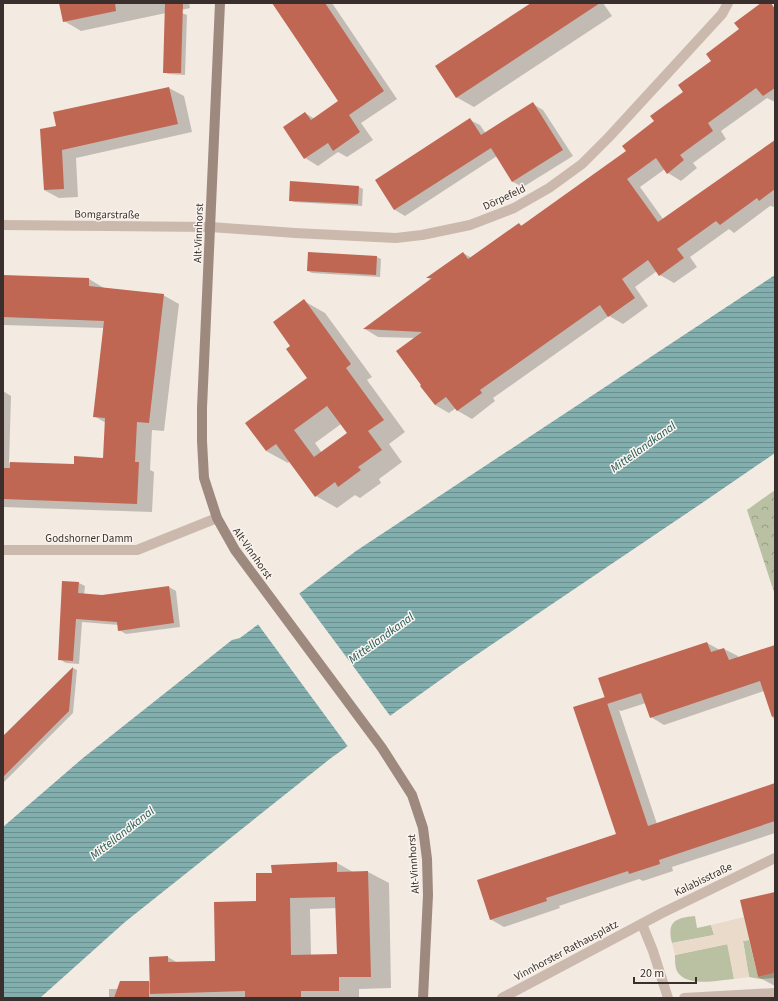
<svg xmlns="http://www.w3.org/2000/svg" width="778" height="1001" font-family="'Source Sans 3',sans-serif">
	<defs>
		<pattern id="forest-crowns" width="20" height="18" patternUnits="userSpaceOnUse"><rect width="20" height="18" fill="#b9c1a2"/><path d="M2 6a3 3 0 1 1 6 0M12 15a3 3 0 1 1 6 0" fill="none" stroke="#979d84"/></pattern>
		<pattern id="water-rules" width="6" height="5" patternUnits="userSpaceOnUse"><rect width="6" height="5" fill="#82aeae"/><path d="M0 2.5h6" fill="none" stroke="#6b8e8e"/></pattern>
	</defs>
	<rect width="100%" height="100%" fill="#f3eae2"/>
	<g fill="#b9c1a2">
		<path d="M695,916l2,12 14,-3 3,10 -42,8c-5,-21 2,-25 23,-27z"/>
		<path d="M749,940l9,37 17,-4v5l-15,1 -11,-2 -6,-36z"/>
		<path d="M728,944l6,35c-15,1 -48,9 -57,-8 -2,-4 -2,-11 -2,-16z"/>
	</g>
	<path fill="url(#forest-crowns)" d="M775,490v105l-28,-85z"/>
	<path fill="#e9daca" d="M744,917l5,23 -6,1 6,36 -15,2 -7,-35 -52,11 -3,-12 42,-8 -3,-10z"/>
	<path fill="url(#water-rules)" d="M775,275v178l-73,50 -245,165 -126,90 -206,164 -85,76h-37v-171l80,-69 149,-118 8,-2 116,-87z"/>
	<path fill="#f3eae2" d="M298,592l93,125 -42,31 -92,-125z"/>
	<g fill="#0003" fill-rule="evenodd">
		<path d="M60,3h129l1,5 -18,4 10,1 5,2 -2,60 -17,-1 -4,-2 2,-59 -85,18 -17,-10z"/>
		<path d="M273,3h59l65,96 -36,24 12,17 -26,17 -9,-5 -20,14 -13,-8v-45l10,6 24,-17z"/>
		<path d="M532,3h71l9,13 -138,91 -18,-10z"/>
		<path d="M775,15v87l-8,-4 -46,33 5,8 -33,24 4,5 -16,13 -13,-8 -3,-4 -25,18 23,32 112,-77v65l-5,-1 -36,27 -5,-4 -39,28 7,10 -23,16 -14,-8 -3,-4 -22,16 13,19 -25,18 -14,-8 -116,82 2,3 -23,18 -14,-8 -2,-3 -7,5 -14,-8 -14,-19 -6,-48 -37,-1 -13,-8 66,-49 -3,-2 35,-25 9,5 47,-34 4,2 104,-75 57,-59z"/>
		<path d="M169,88l15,8 8,36 -116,26 2,39 -19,1 -15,-8 13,-63z"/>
		<path d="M533,104l10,6 30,46 -50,31 -10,-5 -16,-26 -92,60 -10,-6 -19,-30 94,-60 10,5 6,9z"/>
		<path d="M359,187l4,2 -1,17 -68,-4 -4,-2z"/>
		<path d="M309,253l68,4 4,2 -1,18 -68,-4 -4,-2z"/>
		<path d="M3,276l86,3 15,9 59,7 16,9 -15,127 -12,-1 -2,40 4,2 -2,40 -149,-5v-116l8,5 -2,67 65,2 30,-6 2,-36 -12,-7 10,-88 -101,-3z"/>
		<path d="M304,301l21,12 47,64 -5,3 38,52 -16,12 13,18 -23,17 2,4 -21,15 -5,-3 -18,13 -21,-12 -26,-35 -2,2 -22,-12 42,-73 -16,-32zM341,424l7,10 -26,19 -7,-10z"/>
		<path d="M79,583l6,3 -1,9 18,1 67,-9 7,4 4,36 -54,7 -7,-4v-5l-37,-3 -3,42 -13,-1 -7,-4z"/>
		<path d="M707,643l13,7 4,-1 14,7v2l37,-12v77l-11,-32 -100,34 -13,-8 -5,-14 -25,8 -2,-1 38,114 118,-40v49l-103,34 1,4 -30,10 -4,-2 -80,27 1,2 -56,19 -14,-8 127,-84 -13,-137z"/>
		<path d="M73,668l4,2 -4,43 -70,70v-45z"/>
		<path d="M337,863l16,9h15l21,11 2,105 -32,1v9h-200l-2,-1v1h-48v-9h9l31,-7 2,1 17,-26 10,6 38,-1 41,-60 16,-28zM337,908l1,47h-27l-1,-46z"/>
		<path d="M775,893v93l-17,-9z"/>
	</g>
	<g fill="#c06753" fill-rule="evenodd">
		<path d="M59,3h56l1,8 -53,11z"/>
		<path d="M165,3h18l-2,70h-18z"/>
		<path d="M272,3h53l59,88 -35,24 11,17 -27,19 -5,-8 -24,16 -21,-32 22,-15 6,8 27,-19z"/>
		<path d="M531,3h69l-144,95 -21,-32z"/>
		<path d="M761,3h10l4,6v79l-12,8 -7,-8 -48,35 5,8 -33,24 4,5 -17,14 -11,-16 -29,21 31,43 117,-82v49l-16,12 -2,-3 -37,27 -4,-4 -39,28 7,9 -25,18 -11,-16 -26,19 13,19 -27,19 -8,-12 -120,85 2,3 -25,18 -11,-14 -11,8 -15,-19 1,-1 -25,-34 26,-19 -59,-3 69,-51h-6l37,-26 5,7 51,-36 2,3 105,-75 -4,-5 32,-25 -4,-5 33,-24 -5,-7 33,-24 -5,-7 33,-25 -5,-6z"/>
		<path d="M169,87l9,37 -116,26 2,39 -20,1 -4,-61 16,-3 -3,-14z"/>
		<path d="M533,102l30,48 -51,32 -21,-34 -97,62 -19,-30 95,-62 11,17z"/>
		<path d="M290,181l69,5 -1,18 -69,-3z"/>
		<path d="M308,252l69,4 -1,19 -69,-4z"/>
		<path d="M3,275l86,3v8l75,8 -15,129 -12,-1 -2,40h4l-2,42 -134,-5v-31h7v-6l64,2v-8l29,2 2,-40 -12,-1 11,-96 -101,-4z"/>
		<path d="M304,299l47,65 -5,4 38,52 -16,11 14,19 -24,17 3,3 -23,17 -3,-5 -20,15 -39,-53 -10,7 -21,-28 62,-45 -21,-29 4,-3 -17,-24zM327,406l20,27 -33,24 -20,-27z"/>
		<path d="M62,581l17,1 -1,11 24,2 67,-9 5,37 -56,8 -1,-9 -41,-3 -3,42 -15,-1z"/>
		<path d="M707,642l4,10 13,-4 5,12 46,-15v71l-3,1 -12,-36 -110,37 -9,-25 -34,11 -9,-26z"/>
		<path d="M73,667l-4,44 -66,66v-41z"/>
		<path d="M605,697l43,129 127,-43v38l-116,39 1,4 -31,10 -1,-3 -82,27 1,3 -57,19 -13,-40 139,-46 -43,-127z"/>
		<path d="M337,862v10l31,-1 3,106h-32v14h-38v7h-56v-7l-95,3 -1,-37 19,-1v6l47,-1 -1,-59 42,-1v-28h16l-1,-8zM335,897l2,57 -46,1 -1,-57z"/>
		<path d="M775,892v81l-17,4 -18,-77z"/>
		<path d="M120,981h29v17h-35z"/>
	</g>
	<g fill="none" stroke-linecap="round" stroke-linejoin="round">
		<g stroke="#cbb9ae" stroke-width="10">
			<path d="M3,225l207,2 85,6 101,5 26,-3 48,-10 44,-17 35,-20 33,-24 27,-27 113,-123 6,-11"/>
			<path d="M3,550h134l80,-32"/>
			<path d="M642,924l11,27 15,47"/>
			<path d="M502,998l160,-85 113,-55"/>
			<path d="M684,998l91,-5"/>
		</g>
		<path stroke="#9e897f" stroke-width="10" d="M220,3l-18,405v33l2,37 13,40 18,32 147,198 30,47 11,33 4,31 1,36 -5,103"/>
	</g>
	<g text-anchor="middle" stroke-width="3" stroke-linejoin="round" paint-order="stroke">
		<g font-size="11" fill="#3a2f2c" stroke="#faf4ee">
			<text transform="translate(504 197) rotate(-25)" y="4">Dörpefeld</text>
			<text transform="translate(107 214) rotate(1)" y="4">Bomgarstraße</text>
			<text transform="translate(198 233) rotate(-88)" y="4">Alt-Vinnhorst</text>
			<text x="89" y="542">Godshorner Damm</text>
			<text transform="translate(253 553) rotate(55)" y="4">Alt-Vinnhorst</text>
			<text transform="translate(413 864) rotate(-94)" y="4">Alt-Vinnhorst</text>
			<text transform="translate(703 879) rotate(-26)" y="4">Kalabisstraße</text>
			<text transform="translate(566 950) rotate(-28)" y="4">Vinnhorster Rathausplatz</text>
		</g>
		<g font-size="12" font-style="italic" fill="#235959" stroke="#faf4ee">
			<text transform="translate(643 447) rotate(-36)" y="4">Mittellandkanal</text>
			<text transform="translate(381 638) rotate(-36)" y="4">Mittellandkanal</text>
			<text transform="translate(122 833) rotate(-38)" y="4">Mittellandkanal</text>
		</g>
	</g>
	<rect width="778" height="1001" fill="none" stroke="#3a2f2c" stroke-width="8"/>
	<path d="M634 977v6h62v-6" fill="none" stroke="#3a2f2c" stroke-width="2"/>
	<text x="640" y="977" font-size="12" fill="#3a2f2c" stroke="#faf4ee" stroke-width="3" paint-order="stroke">20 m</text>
</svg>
